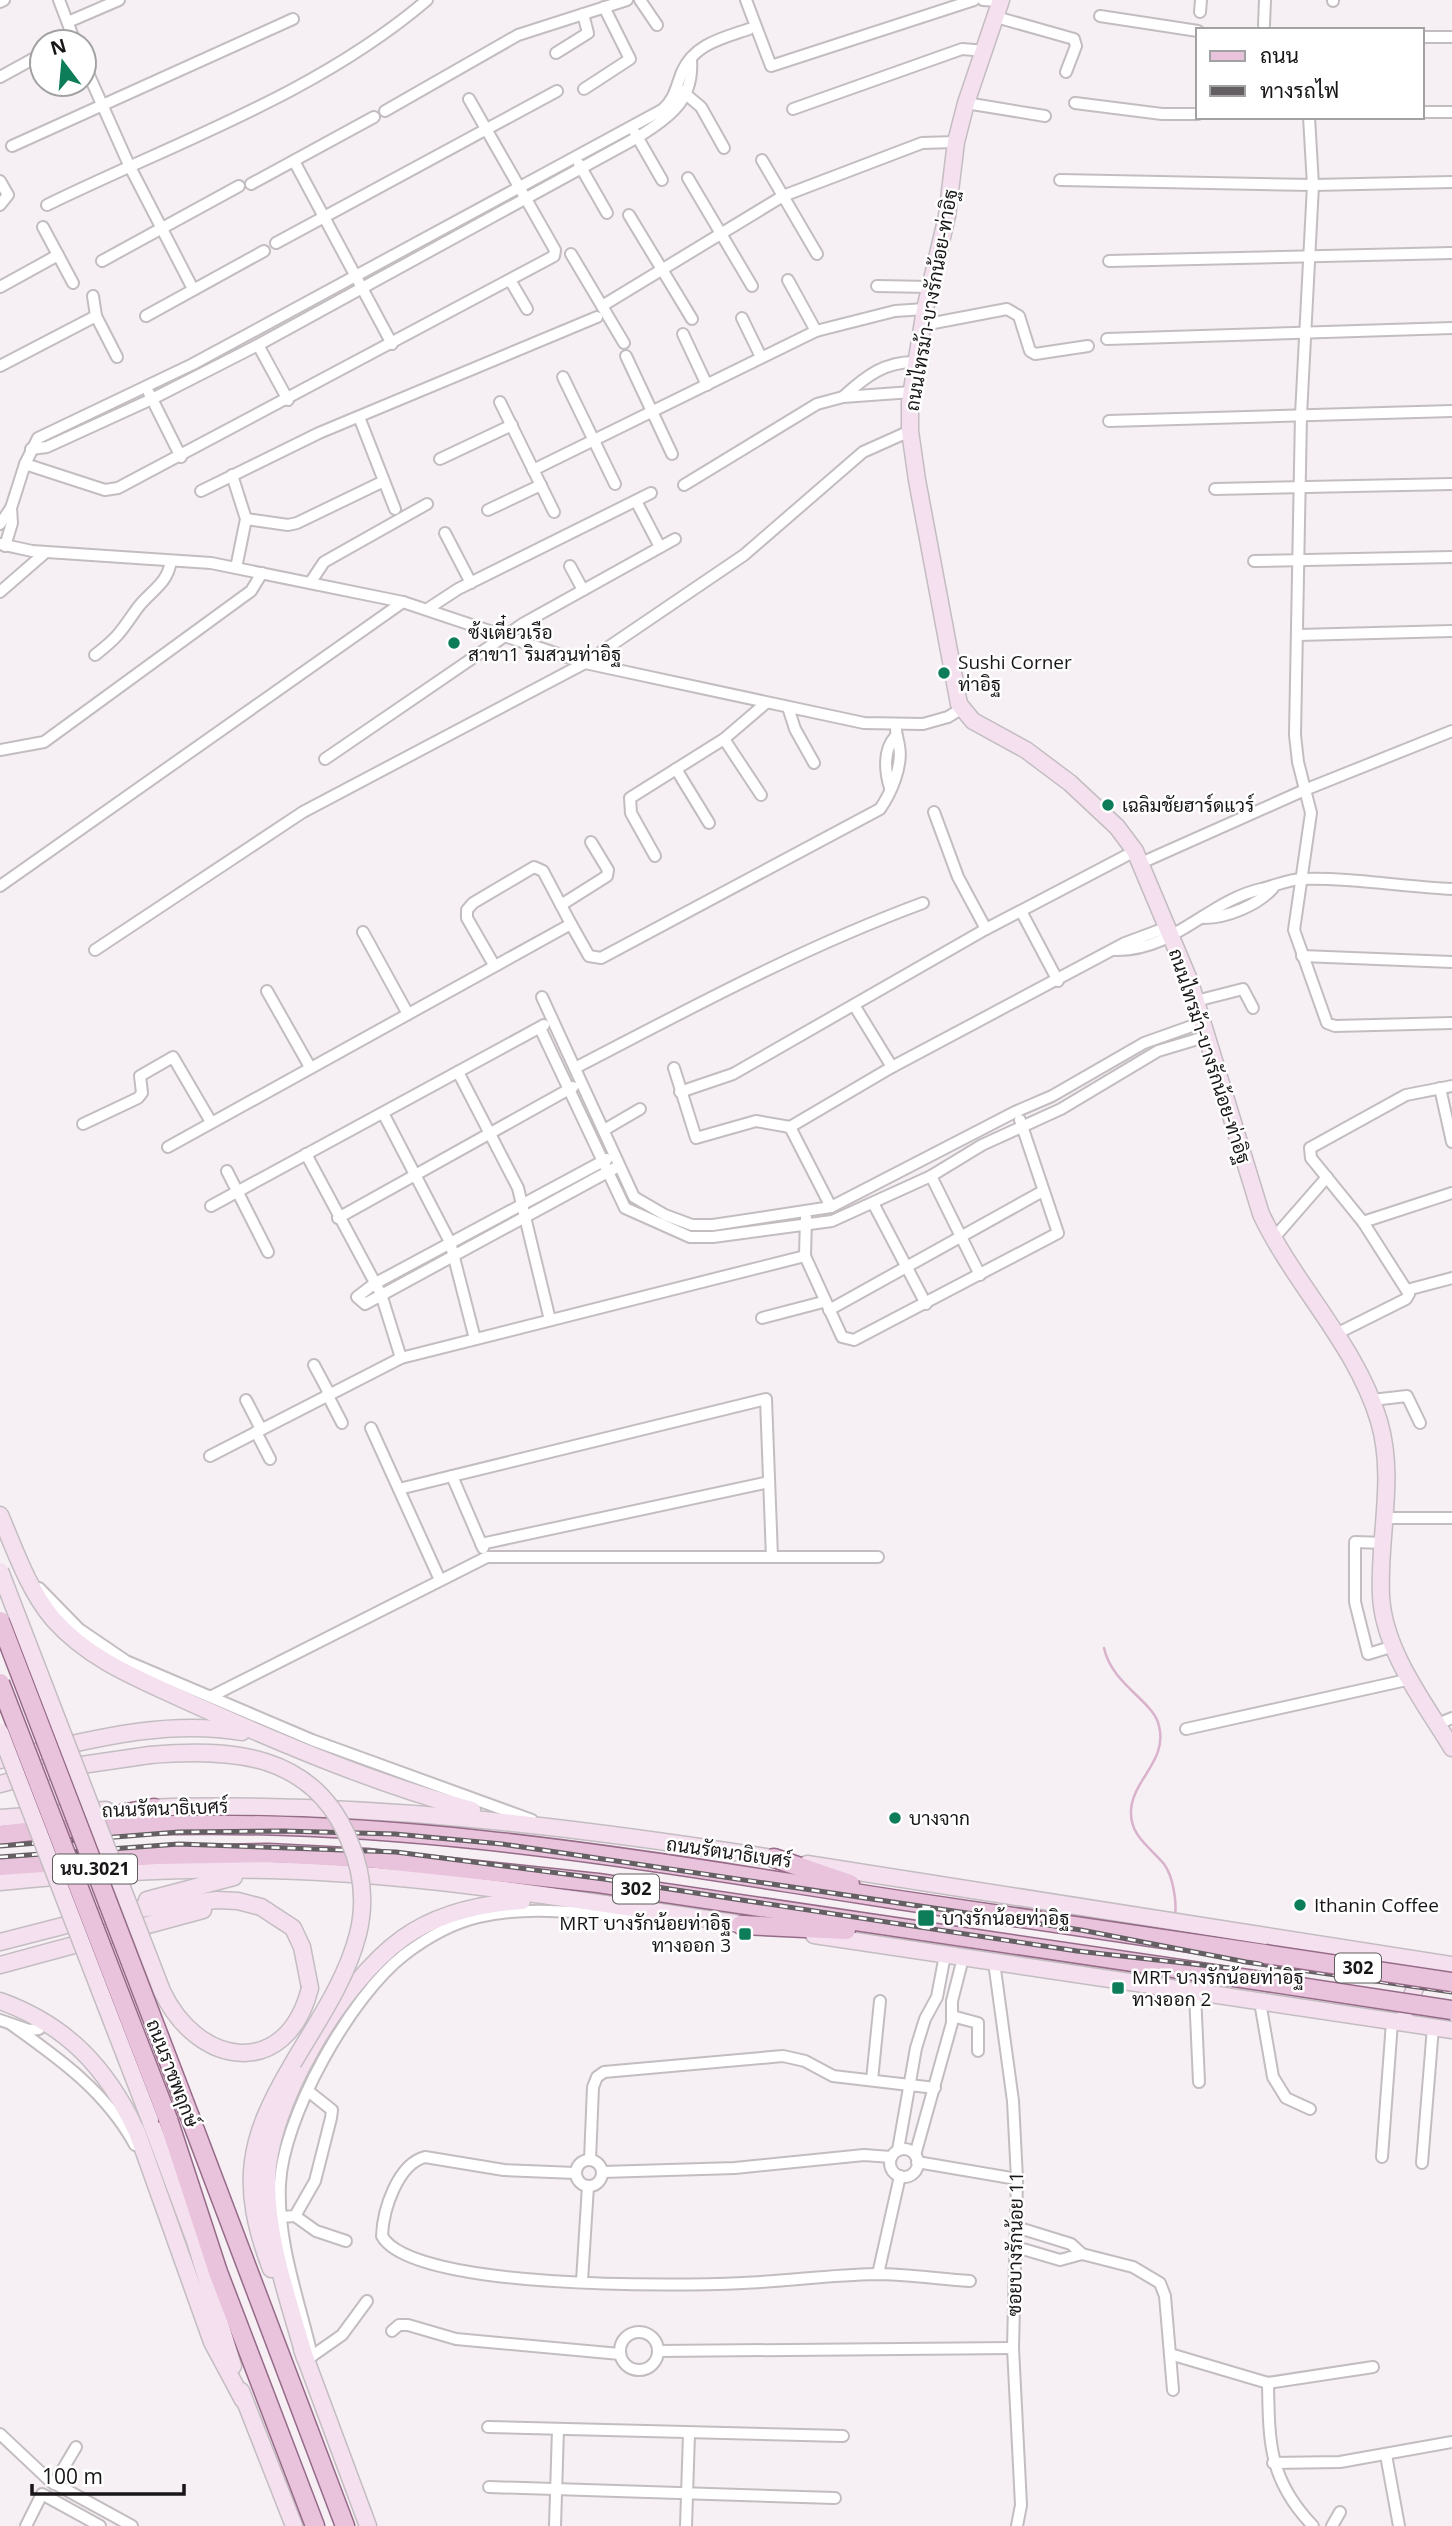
<svg xmlns="http://www.w3.org/2000/svg" width="1452" height="2526" font-family="'Open Sans',Sarabun,sans-serif">
	<rect width="100%" height="100%" fill="#f6eff4"/>
	<g fill="none" stroke-linecap="round" stroke-linejoin="round">
		<path stroke="#d9b2cc" stroke-width="2.5" d="M1104,1648c8,37 50,53 55,78 9,35 -27,54 -28,85 -1,25 19,36 33,53 9,12 13,38 11,52"/>
		<g stroke="#c3bdc1" stroke-width="14">
			<g id="street">
				<path d="M59,0l16,42"/>
				<path d="M640,0l17,25"/>
				<path d="M746,0l25,66 203,-66"/>
				<path d="M983,0l18,1"/>
				<path d="M1333,0v1"/>
				<path d="M0,2l4,-2"/>
				<path d="M1200,12l1,-12"/>
				<path d="M1100,16l98,15"/>
				<path d="M996,17l78,22 2,7 -10,26"/>
				<path d="M68,22l51,-22"/>
				<path d="M1264,25l1,-25"/>
				<path d="M1422,37h30"/>
				<path d="M556,53l32,-20 -5,-19"/>
				<path d="M84,64l45,101 64,124"/>
				<path d="M0,77l42,-23"/>
				<path d="M584,89l46,-30 -26,-52"/>
				<path d="M682,91l19,16 23,41"/>
				<path d="M966,103l79,13"/>
				<path d="M1075,103l87,11h36"/>
				<path d="M793,109l169,-60 24,2"/>
				<path d="M385,111l133,-76 109,-35"/>
				<path d="M1422,112h30"/>
				<path d="M1309,117l4,68 -12,230 -6,320 3,27 13,51 -17,117 33,93 8,3 117,-3"/>
				<path d="M635,133l27,47"/>
				<path d="M12,146l281,-127"/>
				<path d="M762,160l55,94"/>
				<path d="M294,161l98,183"/>
				<path d="M579,164l28,49"/>
				<path d="M688,178l64,108"/>
				<path d="M1060,180l253,5 139,-3"/>
				<path d="M0,181l8,14 -8,10"/>
				<path d="M251,184l123,-67"/>
				<path d="M47,205c129,-63 270,-111 380,-205"/>
				<path d="M629,215l63,104"/>
				<path d="M43,227l30,56"/>
				<path d="M276,243l281,-152"/>
				<path d="M571,254l53,89"/>
				<path d="M102,261l137,-75"/>
				<path d="M1109,261l343,-8"/>
				<path d="M510,280l17,29"/>
				<path d="M788,280l28,51"/>
				<path d="M877,286l54,1"/>
				<path d="M0,287l58,-32"/>
				<path d="M602,306l181,-110 139,-53 34,-1"/>
				<path d="M96,316l21,41"/>
				<path d="M146,316l118,-65"/>
				<path d="M742,318l19,39"/>
				<path d="M923,325l84,-16 12,7 11,35 5,3 53,-8"/>
				<path d="M683,334l24,51"/>
				<path d="M1107,339l345,-11"/>
				<path d="M258,345l30,55"/>
				<path d="M626,356l46,98"/>
				<path d="M0,366l96,-50 -3,-20"/>
				<path d="M563,377l52,107"/>
				<path d="M149,393l32,64"/>
				<path d="M843,397c23,-21 42,-36 74,-35"/>
				<path d="M500,402l54,110"/>
				<path d="M359,417l36,92"/>
				<path d="M1109,421l343,-10"/>
				<path d="M31,449l16,-2 105,-48 106,-54 380,-208c31,-19 56,-37 53,-77"/>
				<path d="M440,459l72,-34"/>
				<path d="M25,464l80,26 13,-2 436,-232 1,-6 -86,-151"/>
				<path d="M533,470l283,-139 79,-20 30,-2"/>
				<path d="M232,475l14,44 -10,49"/>
				<path d="M684,485l133,-81 26,-7 69,-5"/>
				<path d="M1215,489l237,-5"/>
				<path d="M201,491l118,-58 278,-116"/>
				<path d="M636,501l24,46"/>
				<path d="M488,510l53,-25"/>
				<path d="M246,519l42,6 9,-2 87,-42"/>
				<path d="M0,524l11,-16 14,-44 13,-26 155,-74 469,-254c13,-11 14,-23 20,-38 12,-28 41,-34 67,-43"/>
				<path d="M445,533l26,50"/>
				<path d="M0,544l32,7 179,12 192,39 182,61 279,60 59,1 25,-7 13,-8"/>
				<path d="M5,546l7,-23 -1,-15"/>
				<path d="M1254,561l198,-4"/>
				<path d="M570,566l13,24"/>
				<path d="M310,583l14,-21 103,-58"/>
				<path d="M0,592l46,-40"/>
				<path d="M429,608l29,-19 193,-96"/>
				<path d="M1298,635l154,-4"/>
				<path d="M95,655c23,-18 25,-22 41,-45 13,-19 31,-24 35,-49"/>
				<path d="M788,707l7,22 19,34"/>
				<path d="M724,739l37,56"/>
				<path d="M0,750l44,-8 196,-143 11,-8 11,-18"/>
				<path d="M325,759l199,-136 151,-84"/>
				<path d="M676,769l33,54"/>
				<path d="M890,788c-5,-16 -7,-38 5,-51"/>
				<path d="M934,812l24,65 28,52"/>
				<path d="M655,856l-24,-43 -1,-15 94,-59 42,-36"/>
				<path d="M1141,863l166,-74 145,-58"/>
				<path d="M0,886l403,-284"/>
				<path d="M561,905l46,-29 1,-6 -17,-28"/>
				<path d="M1021,911l37,70"/>
				<path d="M1204,918c23,0 54,-13 69,-30"/>
				<path d="M363,932l45,82"/>
				<path d="M95,950l208,-138 282,-149 159,-108 119,-103 47,-21"/>
				<path d="M1116,950c58,1 92,-49 145,-61 13,-3 29,-10 41,-10 47,-2 102,8 150,10"/>
				<path d="M1302,956l150,6"/>
				<path d="M494,965l-27,-47v-8l6,-7 61,-36 9,4 28,53"/>
				<path d="M267,991l43,76"/>
				<path d="M542,997l92,200 31,18 27,10h21l118,-18 184,-95 37,-16 92,-53 59,-21"/>
				<path d="M1196,1001l47,-12 10,19"/>
				<path d="M854,1005l38,62"/>
				<path d="M540,1028l85,180 65,29h23l119,-16 99,-45 51,-31 79,-36 97,-58 50,-15"/>
				<path d="M575,1068c114,-59 226,-120 348,-165"/>
				<path d="M674,1068l22,70 60,-17 34,6 102,-60 233,-124 43,-16"/>
				<path d="M458,1072l60,116 32,132"/>
				<path d="M1440,1088l12,54"/>
				<path d="M680,1092l53,-18 253,-145 149,-78"/>
				<path d="M383,1113l67,129 25,97"/>
				<path d="M83,1124l55,-26 4,-5 -2,-17 33,-19 38,65"/>
				<path d="M790,1127l41,80"/>
				<path d="M604,1130l36,-21"/>
				<path d="M168,1147l403,-223 18,32 12,2 279,-149c11,-16 23,-43 19,-63 -1,-8 -4,-13 -3,-22"/>
				<path d="M306,1154l75,140 20,64"/>
				<path d="M607,1159l-233,125 -17,13 8,7 250,-136"/>
				<path d="M227,1171l41,81"/>
				<path d="M931,1176l49,99"/>
				<path d="M873,1203l53,101"/>
				<path d="M211,1206l333,-181"/>
				<path d="M338,1218l235,-131"/>
				<path d="M806,1218l-1,38 37,81 12,3 204,-107 -38,-113"/>
				<path d="M1363,1222l89,-29"/>
				<path d="M1273,1239l54,-62"/>
				<path d="M1407,1290l45,-12"/>
				<path d="M829,1310l214,-119"/>
				<path d="M762,1318l61,-16"/>
				<path d="M1336,1334l70,-35 3,-5 -46,-72 -52,-64 -1,-10 96,-53 46,-9"/>
				<path d="M314,1365l15,28"/>
				<path d="M327,1394l15,29"/>
				<path d="M246,1400l15,29"/>
				<path d="M1372,1400l35,-4 13,27"/>
				<path d="M371,1428l69,152"/>
				<path d="M256,1432l14,27"/>
				<path d="M210,1456l191,-98 404,-102"/>
				<path d="M452,1476l31,72"/>
				<path d="M399,1489l367,-90 6,158"/>
				<path d="M1386,1518h66"/>
				<path d="M1385,1543l-30,-1v60l13,52 26,-8"/>
				<path d="M481,1544l288,-62"/>
				<path d="M39,1588l40,41 47,32 186,79 220,80"/>
				<path d="M212,1696l275,-139h391"/>
				<path d="M1438,1724l14,-6"/>
				<path d="M1186,1729l225,-50"/>
				<path d="M994,1962l19,139 4,78 -4,169 8,157 -4,21"/>
				<path d="M1195,1993l4,89"/>
				<path d="M1260,2002l13,75 13,21 24,11"/>
				<path d="M952,2016l26,7v28"/>
				<path d="M0,2020l29,10 10,-1 6,-9"/>
				<path d="M12,2025c48,34 94,67 123,120"/>
				<path d="M872,2080l8,-79"/>
				<circle cx="904" cy="2163" r="14"/>
				<path d="M898,2150l18,-102 9,-29 12,-22 8,-42"/>
				<path d="M915,2155l37,-132v-22l11,-43"/>
				<path d="M1382,2157l10,-135"/>
				<circle cx="589" cy="2173" r="13"/>
				<path d="M590,2160l3,-73 4,-10 7,-5 179,-16 22,5 28,15 102,12"/>
				<path d="M917,2162l100,17"/>
				<path d="M1422,2163l11,-136"/>
				<path d="M602,2172l133,-4 129,-13 27,2"/>
				<path d="M575,2173l-71,-3 -79,-13c-27,7 -42,52 -43,79 30,54 298,50 361,47 44,-2 88,-8 132,-9 31,0 64,5 95,7"/>
				<path d="M295,2216l21,15 30,10"/>
				<path d="M281,2217l14,-1 20,-35 16,-63 1,-8 -24,-19"/>
				<path d="M1016,2227l55,17 11,10 51,13 27,16 5,13 8,94"/>
				<path d="M1016,2247l44,13 22,-6"/>
				<path d="M878,2274l22,-98"/>
				<path d="M582,2281l6,-95"/>
				<path d="M392,2331l7,-6h9l48,14 164,15"/>
				<circle cx="639" cy="2351" r="19"/>
				<path d="M659,2351l354,-3"/>
				<path d="M1170,2354l98,29 105,-16"/>
				<path d="M312,2356c-13,-56 -35,-114 -32,-172 3,-67 70,-187 124,-229 21,-16 49,-32 75,-38 53,-13 111,-2 165,-1"/>
				<path d="M312,2356l30,-21 25,-34"/>
				<path d="M1268,2383c1,61 1,97 45,143"/>
				<path d="M488,2427l355,9"/>
				<path d="M0,2434l50,47 82,45"/>
				<path d="M1386,2455l13,71"/>
				<path d="M1273,2463l67,-1 112,-20"/>
				<path d="M54,2484l22,-37"/>
				<path d="M489,2487l346,11"/>
				<path d="M26,2526l16,-32 58,32"/>
				<path d="M555,2526l3,-97"/>
				<path d="M686,2526l3,-92"/>
				<path d="M1332,2526l8,-14"/>
			</g>
		</g>
		<g stroke="#c3bdc1" stroke-width="19">
			<g id="secondary">
				<path d="M1001,0l-35,103 -10,39 -9,74 -22,93 -15,93v29l7,49 42,224 14,17 53,29 44,33 47,44 18,24 55,131 71,232c34,72 95,130 118,207 17,58 -1,116 2,175 3,55 43,106 71,152"/>
				<path d="M0,1515c15,35 28,74 53,104 38,43 89,61 140,85 91,41 184,80 279,106"/>
				<path d="M0,1760c80,-17 160,-42 242,-28"/>
				<path d="M0,1784l61,-16 89,-13"/>
				<path d="M142,1808c216,-8 430,18 643,52"/>
				<path d="M0,1818l106,-8"/>
				<path d="M807,1864l645,101"/>
				<path d="M0,1882c90,-9 180,-14 270,-12 162,4 324,33 484,56"/>
				<path d="M147,1900l87,-23"/>
				<path d="M814,1935l638,95"/>
				<path d="M0,1942l121,-31 96,-11 21,1 23,6 32,21 9,19 8,41"/>
				<path d="M0,1965l203,-55"/>
				<path d="M0,2001c67,24 107,67 137,131l75,210 31,58"/>
				<path d="M1405,2012l11,-26 -6,-21"/>
				<path d="M150,2120l45,121 38,125"/>
				<path d="M271,2269c-32,-85 -24,-129 22,-206"/>
				<path d="M302,2349l66,177"/>
				<path d="M305,2358c-16,-57 -38,-116 -38,-176 0,-76 74,-200 136,-244 35,-25 77,-34 119,-37"/>
				<path d="M241,2391l53,135"/>
			</g>
		</g>
		<g stroke="#966b88" stroke-width="21">
			<g id="primary">
				<path d="M99,1818l55,-10"/>
				<path d="M0,1835c57,-8 115,-9 172,-10 209,-4 413,25 618,58 158,25 316,48 475,71"/>
				<path d="M774,1858l76,26"/>
				<path d="M0,1866l156,-11 112,-2 99,5 231,25 670,99"/>
				<path d="M741,1925l105,5"/>
				<path d="M190,2117l155,409"/>
				<path d="M168,2119l50,153 97,254"/>
			</g>
		</g>
		<use href="#street" stroke="#fff" stroke-width="10"/>
		<use href="#secondary" stroke="#f4e0ee" stroke-width="16"/>
		<use href="#primary" stroke="#e9c2dc" stroke-width="18"/>
		<g stroke="#635f62" stroke-width="5">
			<g id="rail">
				<path d="M0,1846l179,-14 104,-1 112,3 107,10 579,86 165,32 206,30"/>
				<path d="M0,1857l179,-13 217,8 208,27 473,72 160,18"/>
			</g>
		</g>
		<use href="#rail" stroke="#fff" stroke-width="2.5" stroke-dasharray="8" stroke-linecap="butt"/>
		<g stroke="#c3bdc1" stroke-width="19" stroke-linecap="butt">
			<g id="secondary-bridge">
				<path d="M0,1571l162,420c36,77 125,89 148,-3"/>
				<path d="M0,1732l150,388"/>
				<path d="M150,1755c82,-7 163,-2 199,85 13,30 17,62 9,94 -12,47 -41,88 -65,129"/>
			</g>
		</g>
		<g stroke="#966b88" stroke-width="21" stroke-linecap="butt">
			<g id="primary-bridge">
				<path d="M0,1621l190,496"/>
				<path d="M0,1683l168,436"/>
				<path d="M1265,1954l187,28"/>
				<path d="M1268,1982l184,28"/>
			</g>
		</g>
		<use href="#secondary-bridge" stroke="#f4e0ee" stroke-width="16"/>
		<use href="#primary-bridge" stroke="#e9c2dc" stroke-width="18"/>
	</g>
	<g fill="#0d7d59" stroke="#fff" stroke-width="2.5">
		<circle cx="454" cy="643" r="7"/>
		<circle cx="944" cy="673" r="7"/>
		<circle cx="1108" cy="805" r="7"/>
		<circle cx="895" cy="1818" r="7"/>
		<circle cx="1300" cy="1905" r="7"/>
		<rect x="917" y="1909" width="18" height="18" rx="3.5"/>
		<rect x="738" y="1927" width="14" height="14" rx="3.5"/>
		<rect x="1111" y="1981" width="14" height="14" rx="3.5"/>
	</g>
	<g text-anchor="middle" stroke-width="5" stroke-linejoin="round" paint-order="stroke">
		<g fill="#fff" stroke="#5e5c5d" stroke-width="2">
			<rect x="53" y="1854.5" width="84" height="29" rx="5"/>
			<rect x="613" y="1874.5" width="46" height="29" rx="5"/>
			<rect x="1335" y="1953.5" width="46" height="29" rx="5"/>
		</g>
		<g font-size="18" font-weight="bold" fill="#191618">
			<text x="95" y="1875">นบ.3021</text>
			<text x="636" y="1895">302</text>
			<text x="1358" y="1974">302</text>
		</g>
		<g font-size="19" fill="#191618" stroke="#fff">
			<text transform="translate(931 300) rotate(-80)" y="7">ถนนไทรม้า-บางรักน้อย-ท่าอิฐ</text>
			<text transform="translate(1210 1056) rotate(72)" y="7">ถนนไทรม้า-บางรักน้อย-ท่าอิฐ</text>
			<text transform="translate(165 1808) rotate(-2)" y="7">ถนนรัตนาธิเบศร์</text>
			<text transform="translate(729 1852) rotate(8)" y="7">ถนนรัตนาธิเบศร์</text>
			<text transform="translate(173 2073) rotate(69)" y="7">ถนนราชพฤกษ์</text>
			<text transform="translate(1015 2244) rotate(-89)" y="7">ซอยบางรักน้อย 11</text>
		</g>
		<g font-size="19" fill="#191618" stroke="#fff" text-anchor="start">
			<text x="468" y="639">ซ้งเตี๋ยวเรือ<tspan x="468" dy="22">สาขา1 ริมสวนท่าอิฐ</tspan></text>
			<text x="958" y="669">Sushi Corner<tspan x="958" dy="22">ท่าอิฐ</tspan></text>
			<text x="1122" y="812">เฉลิมชัยฮาร์ดแวร์</text>
			<text x="909" y="1825">บางจาก</text>
			<text x="1314" y="1912">Ithanin Coffee</text>
			<text x="942" y="1925">บางรักน้อยท่าอิฐ</text>
			<text x="731" y="1930" text-anchor="end">MRT บางรักน้อยท่าอิฐ<tspan x="731" dy="22">ทางออก 3</tspan></text>
			<text x="1132" y="1984">MRT บางรักน้อยท่าอิฐ<tspan x="1132" dy="22">ทางออก 2</tspan></text>
		</g>
	</g>
	<rect x="1196" y="28" width="228" height="91" fill="#ffffff" stroke="#a3a2a3" stroke-width="2"/>
	<rect x="1210" y="51" width="35" height="10" fill="#e9c2dc" stroke="#a3a2a3" stroke-width="2"/>
	<text x="1260" y="63" font-size="21" fill="#191618">ถนน</text>
	<rect x="1210" y="86" width="35" height="10" fill="#635f62" stroke="#a3a2a3" stroke-width="2"/>
	<text x="1260" y="98" font-size="21" fill="#191618">ทางรถไฟ</text>
	<g transform="translate(63 63) rotate(344)"><circle r="33" fill="#ffffff" stroke="#a3a2a3" stroke-width="2"/>
	<path d="M0-5L12 26L0 18L-12 26Z" fill="#0d7d59"/>
	<text y="-10" font-size="19" font-weight="bold" text-anchor="middle" fill="#191618">N</text>
	</g>
	<path d="M32 2484v10h152v-10" fill="none" stroke="#191618" stroke-width="3.5"/>
	<text x="42" y="2484" font-size="21" fill="#191618" stroke="#ffffff" stroke-width="5" paint-order="stroke">100 m</text>
</svg>
